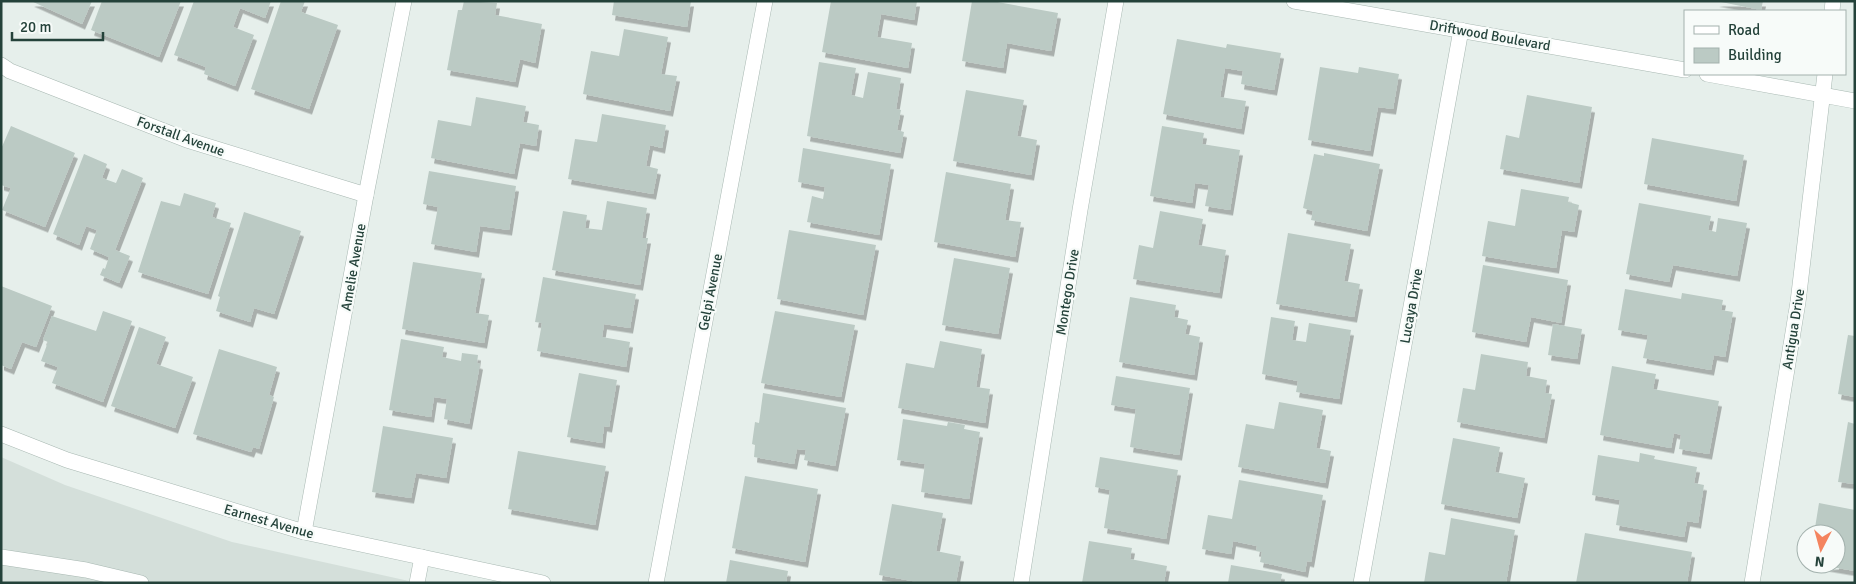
<svg xmlns="http://www.w3.org/2000/svg" width="1856" height="584" font-family="Signika,sans-serif">
	<defs>
		<filter id="shadow"><feDropShadow dx="3" dy="5.5" stdDeviation="0" flood-color="#0004"/></filter>
	</defs>
	<rect width="100%" height="100%" fill="#e6efeb"/>
	<path fill="#d4dfda" d="M1,457l64,28 167,57 186,41h-417z"/>
	<g fill="#bbcac4" filter="url(#shadow)">
		<path d="M31,1h61l-10,23z"/>
		<path d="M102,1h79l-22,56 -68,-27z"/>
		<path d="M194,1h77l-6,17 -25,-10 -7,19 21,8 -19,51 -31,-12 2,-7 -32,-12z"/>
		<path d="M281,1h24l-4,11 37,13 -29,84 -58,-20z"/>
		<path d="M464,1l33,2 -2,12 47,9 -7,39 -15,-4 -5,23 -68,-12 11,-60h4z"/>
		<path d="M614,1h77l-4,26 -75,-12z"/>
		<path d="M831,1h86l-3,19 -33,-6 -4,23 35,6 -4,25 -86,-16z"/>
		<path d="M972,1h20l66,12 -7,38 -44,-8 -4,25 -41,-7z"/>
		<path d="M1716,1h47l-2,9z"/>
		<path d="M624,29l44,8 -7,37 16,2 -7,35 -87,-17 8,-43 28,5z"/>
		<path d="M1177,39l49,9 1,-4 54,9 -7,37 -33,-6 2,-13 -18,-3 -5,29 26,4 -5,28 -78,-15z"/>
		<path d="M819,62l37,6 -5,27 12,3 5,-26 33,6 -5,31 5,1 -4,20 7,2 -4,21 -93,-17z"/>
		<path d="M1320,67l38,6 1,-6 40,7 -6,35 -15,-2 -8,44 -62,-11z"/>
		<path d="M966,90l58,10 -7,36 20,4 -6,35 -78,-14z"/>
		<path d="M1527,95l65,12 -13,76 -79,-14 6,-34 13,3z"/>
		<path d="M476,97l50,9 -3,16 16,3 -3,21 -16,-3 -6,31 -83,-16 7,-38 33,6z"/>
		<path d="M602,114l64,11 -4,23 -12,-3 -4,21 12,3 -5,25 -85,-15 7,-40 22,3z"/>
		<path d="M11,126l64,27 -30,74 -43,-17 9,-22 -10,-3v-36z"/>
		<path d="M1162,126l42,7 -2,11 38,6 -10,60 -25,-4 4,-21 -14,-2 -3,20 -42,-7z"/>
		<path d="M1652,138l92,17 -8,46 -92,-17z"/>
		<path d="M803,148l88,16 -12,71 -72,-13 5,-26 11,3 2,-12 -27,-5z"/>
		<path d="M1324,153l56,11 -13,67 -56,-11 2,-9 -10,-3 11,-54 10,2z"/>
		<path d="M84,154l23,10 -5,14 14,5 6,-14 21,9 -28,72 15,6 -11,27 -19,-8 3,-7 2,1 4,-12 -19,-8 7,-19 -11,-4 -7,19 -26,-11z"/>
		<path d="M429,171l87,15 -7,44 -29,-4 -4,26 -45,-8 7,-37 -15,-3z"/>
		<path d="M946,172l65,12 -6,36 16,2 -6,35 -81,-15z"/>
		<path d="M1521,189l48,8 -1,5 11,3 -5,27 -12,-2 -6,38 -74,-12 6,-35 27,5z"/>
		<path d="M184,193l32,10 -4,14 19,6 -23,71 -70,-22 23,-71 19,5z"/>
		<path d="M607,201l40,7 -5,30h6l-8,47 -88,-15 11,-59 24,4 -2,13 17,2z"/>
		<path d="M1639,203l72,13 -3,14 8,2 2,-14 29,5 -10,53 -64,-11 -4,17 -43,-8z"/>
		<path d="M1160,211l43,8 -5,26 28,5 -7,43 -86,-14 6,-34 14,3z"/>
		<path d="M244,212l57,19 -27,83 -20,-6 -4,14 -34,-11 4,-14 -2,-1z"/>
		<path d="M789,230l87,15 -13,70 -86,-16z"/>
		<path d="M1288,233l63,11 -7,37 16,3 -6,33 -78,-13z"/>
		<path d="M954,258l56,10 -12,66 -56,-9z"/>
		<path d="M413,262l69,11 -7,40 14,2 -5,28 -82,-14z"/>
		<path d="M1483,265l85,15 -7,43 -30,-6 -5,25 -54,-10z"/>
		<path d="M543,277l93,17 -6,34 -26,-4 -2,13 28,5 -4,25 -89,-16 5,-28 -7,-1z"/>
		<path d="M1,286l51,20 -16,41 -14,-5 -11,27 -10,-4z"/>
		<path d="M1625,289l56,10 1,-6 41,7 -2,10 12,2 -8,45 -11,-2 -3,15 -68,-12 5,-23 -30,-5z"/>
		<path d="M1130,297l46,8 -2,12 14,3 -3,14 15,3 -6,38 -75,-13z"/>
		<path d="M103,311l29,10 -29,81 -51,-19 6,-16 -17,-6 7,-19 -5,-2 9,-24 44,15z"/>
		<path d="M775,311l80,14 -14,72 -80,-14z"/>
		<path d="M1271,317l24,4 -3,19 14,2 3,-19 42,7 -12,69 -43,-7 2,-11 -36,-7z"/>
		<path d="M1553,324l29,5 -5,30 -29,-4z"/>
		<path d="M139,327l27,10 -10,27 37,13 -18,51 -64,-22z"/>
		<path d="M1848,335l7,1v61l-17,-3z"/>
		<path d="M401,339l43,8 -2,10 19,4 1,-8 16,2 -1,8 3,1 -11,60 -25,-5 3,-20 -13,-2 -3,20 -42,-7z"/>
		<path d="M940,341l42,8 -6,38 14,2 -5,34 -87,-15 8,-45 28,5z"/>
		<path d="M219,349l58,18 -8,28 5,2 -15,52 -6,-2 -2,5 -58,-18z"/>
		<path d="M1481,354l47,8 -2,14 21,4 -2,13 7,1 -8,44 -87,-16 6,-34 12,2z"/>
		<path d="M1612,366l44,8 -3,15 66,12 -10,53 -30,-5 2,-14 -7,-2 -3,15 -71,-13z"/>
		<path d="M579,373l38,7 -8,47 -5,-1 -2,17 -35,-6z"/>
		<path d="M1116,376l74,12 -11,67 -49,-8 6,-38 -25,-4z"/>
		<path d="M763,393l83,15 -11,58 -31,-6 2,-10 -9,-1 -3,15 -40,-7 1,-12 -3,-1 3,-22 4,1z"/>
		<path d="M1279,402l44,8 -7,38 15,3 -6,32 -87,-16 8,-43 28,5z"/>
		<path d="M903,419l44,7 1,-4 17,3 -1,4 16,3 -11,67 -48,-7 4,-28 -28,-4z"/>
		<path d="M1848,422l7,2v60l-17,-2z"/>
		<path d="M383,426l70,12 -7,40 -30,-5 -5,25 -39,-6z"/>
		<path d="M1453,438l47,9 -5,25 30,6 -8,40 -76,-14z"/>
		<path d="M518,451l88,15 -11,59 -87,-16z"/>
		<path d="M1640,453l15,3 -1,3 43,8 -3,16 10,2 -6,38 -11,-2 -3,16 -68,-12 4,-25 -28,-5 6,-40 41,7z"/>
		<path d="M1100,457l78,13 -12,69 -62,-11 6,-38 -15,-3z"/>
		<path d="M745,476l73,13 -13,73 -73,-14z"/>
		<path d="M1239,480l84,15 -12,67 -4,-1 -2,11 -45,-10 2,-10 -6,-1 1,-5 -24,-5 -2,13 -29,-5 6,-34 24,4z"/>
		<path d="M1819,503l36,7v61l-35,-6 16,-1v-30h-22z"/>
		<path d="M892,504l51,9 -7,38 25,5 -5,27h-33l-44,-8z"/>
		<path d="M1451,518l64,12 -9,53h-82l5,-31 16,3z"/>
		<path d="M1585,533l107,19 -5,31h-111z"/>
		<path d="M1089,541l43,7 -2,11 37,7 -3,17h-82z"/>
		<path d="M730,560l58,11 -2,12h-60z"/>
		<path d="M1231,565l51,9 -2,9h-52z"/>
	</g>
	<g fill="none" stroke-linecap="round" stroke-linejoin="round">
		<g stroke="#a8b8b2" stroke-width="16">
			<g id="lane">
				<path d="M1,557l85,13 55,13"/>
				<path d="M417,583l5,-26"/>
			</g>
		</g>
		<g stroke="#a8b8b2" stroke-width="16">
			<g id="street">
				<path d="M1294,1l391,69"/>
				<path d="M1832,11l1,-10"/>
				<path d="M1,65l9,6 177,69 179,55"/>
				<path d="M1707,74l148,27"/>
				<path d="M1,434l66,26 237,72 239,51"/>
				<path d="M304,532l62,-337 38,-194"/>
				<path d="M656,583l109,-582"/>
				<path d="M1021,583l59,-373 36,-209"/>
				<path d="M1361,583l100,-553"/>
				<path d="M1752,583l46,-281 27,-228"/>
			</g>
		</g>
		<use href="#lane" stroke="#fff" stroke-width="15"/>
		<use href="#street" stroke="#fff" stroke-width="15"/>
	</g>
	<g text-anchor="middle" stroke-width="4.5" stroke-linejoin="round" paint-order="stroke">
		<g font-size="14" fill="#24423a" stroke="#f7fbf9">
			<text transform="translate(1490 35) rotate(10)" y="5">Driftwood Boulevard</text>
			<text transform="translate(181 136) rotate(20)" y="5">Forstall Avenue</text>
			<text transform="translate(353 267) rotate(-80)" y="5">Amelie Avenue</text>
			<text transform="translate(710 292) rotate(-79)" y="5">Gelpi Avenue</text>
			<text transform="translate(1067 292) rotate(-81)" y="5">Montego Drive</text>
			<text transform="translate(1411 306) rotate(-80)" y="5">Lucaya Drive</text>
			<text transform="translate(1793 329) rotate(-81)" y="5">Antigua Drive</text>
			<text transform="translate(269 521) rotate(16)" y="5">Earnest Avenue</text>
		</g>
	</g>
	<rect width="1856" height="584" fill="none" stroke="#24423a" stroke-width="5"/>
	<rect x="1684" y="10" width="162" height="65" fill="#f7fbf9" stroke="#a3b1ad"/>
	<rect x="1694" y="26" width="25" height="8" fill="#ffffff" stroke="#a3b1ad"/>
	<text x="1728" y="35" font-size="15" fill="#24423a">Road</text>
	<rect x="1694" y="48" width="25" height="15" fill="#bbcac4" stroke="#a3b1ad"/>
	<text x="1728" y="60" font-size="15" fill="#24423a">Building</text>
	<g transform="translate(1821 549) rotate(186)"><circle r="24" fill="#f7fbf9" stroke="#a3b1ad"/>
	<path d="M0-4L9 19L0 12L-9 19Z" fill="#f4845f"/>
	<text y="-8" font-size="14" font-weight="bold" text-anchor="middle" fill="#24423a">N</text>
	</g>
	<path d="M12 32v8h91v-8" fill="none" stroke="#24423a" stroke-width="2.5"/>
	<text x="20" y="32" font-size="15" fill="#24423a" stroke="#f7fbf9" stroke-width="4" paint-order="stroke">20 m</text>
</svg>
